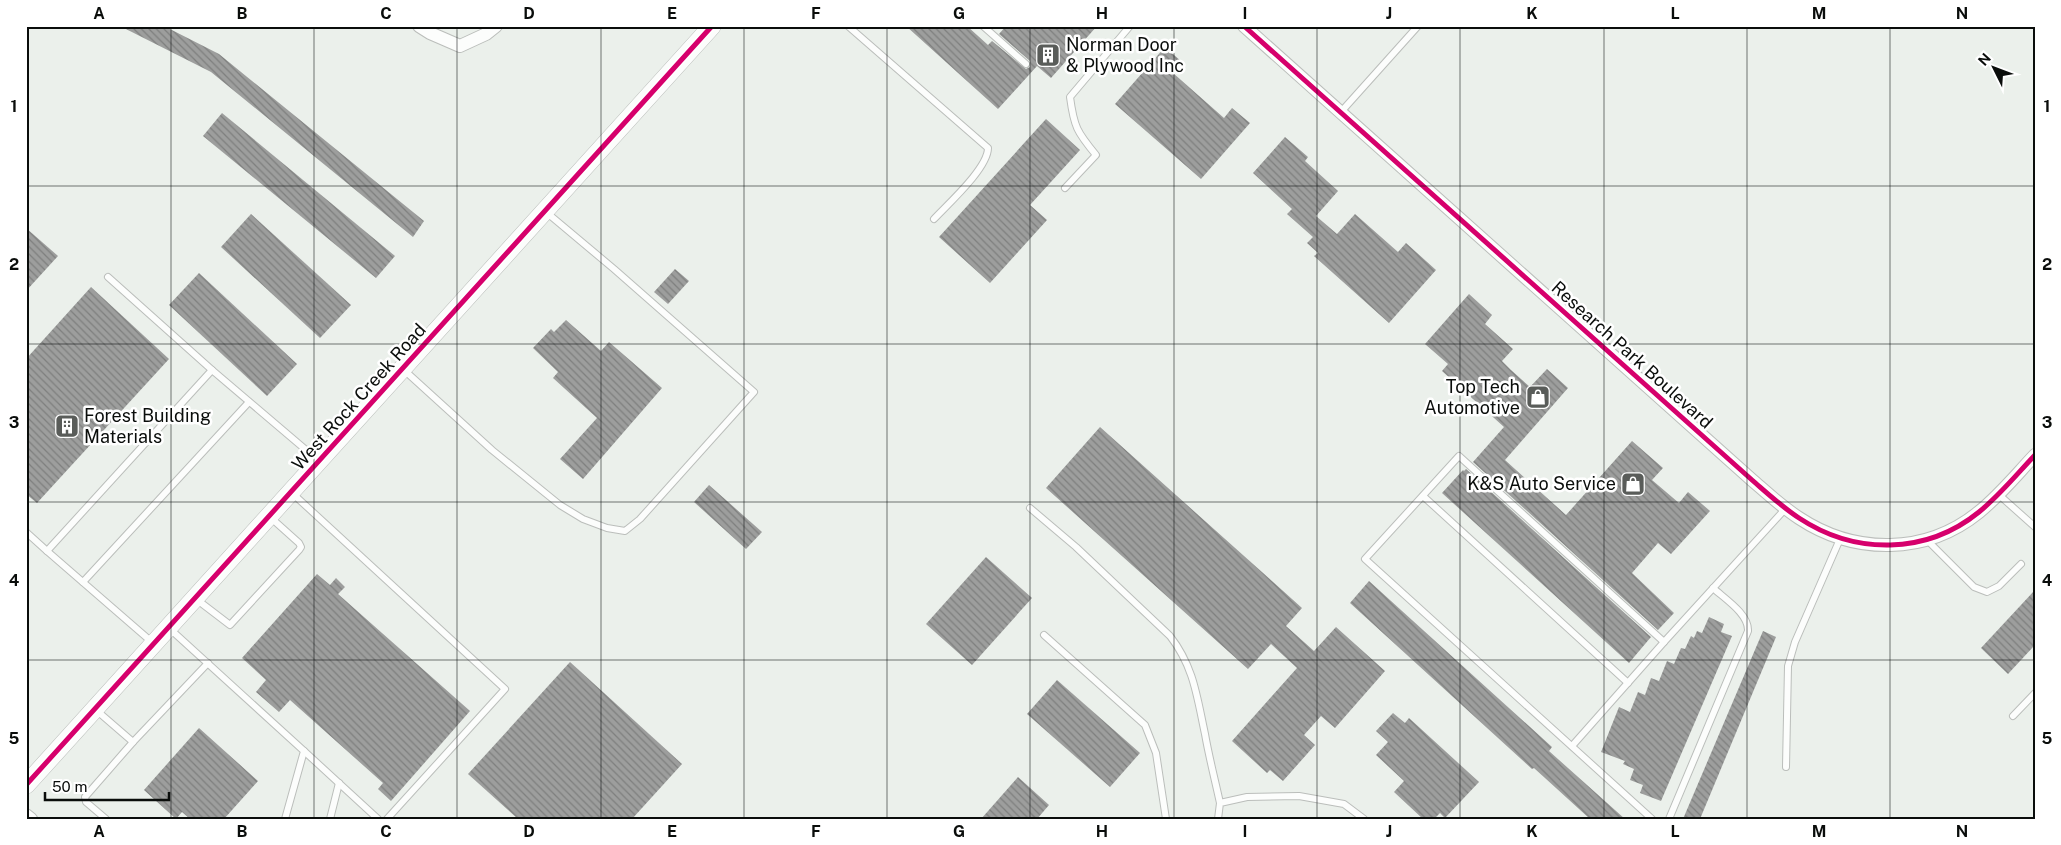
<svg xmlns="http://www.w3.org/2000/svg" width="2061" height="845" font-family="'Public Sans',sans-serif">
	<defs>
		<pattern id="building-back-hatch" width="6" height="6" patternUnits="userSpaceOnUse" patternTransform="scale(1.25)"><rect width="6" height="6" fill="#9d9e9d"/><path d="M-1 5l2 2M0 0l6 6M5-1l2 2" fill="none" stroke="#7e7f7e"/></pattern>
	</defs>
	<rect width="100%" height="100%" fill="#ebf0eb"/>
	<g fill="url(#building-back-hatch)">
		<path d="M120,26h44l55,28 205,167 -11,16 -202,-165z"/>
		<path d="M906,26h61l21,19 4,-4 34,28 4,-2v-6l-31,-27 7,-8h91l-46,52 -14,-12 -39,43z"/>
		<path d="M1165,47l17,15 -9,11 51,45 8,-10 18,15 -49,56 -86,-75z"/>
		<path d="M222,113l173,143 -19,22 -173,-142z"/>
		<path d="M1046,119l34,31 -50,55 17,15 -57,63 -51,-46z"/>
		<path d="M1285,137l23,20 -3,4 33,30 -22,25 21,18 18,-20 43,38 8,-9 30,27 -47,53 -75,-67 4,-3 -11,-10 6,-6 -26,-23 5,-5 -39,-36z"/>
		<path d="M251,214l100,91 -31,33 -99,-91z"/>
		<path d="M26,228l32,28 -32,35z"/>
		<path d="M675,269l14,12 -21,23 -14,-12z"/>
		<path d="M199,273l98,91 -30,32 -98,-91z"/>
		<path d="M91,287l78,72 -132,144 -11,-9v-135z"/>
		<path d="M1469,294l23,21 -7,9 28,25 -11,12 9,9 19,17 17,-18 21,19 -63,72 61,55 66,-74 31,27 -11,12 27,23 9,-11 22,19 -39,43 -13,-11 -26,30 42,40 -16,17 -185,-168 31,-35 -62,-56 6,-7 -23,-20z"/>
		<path d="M566,320l35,31 8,-9 53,46 -79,91 -23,-20 37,-41 -44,-40 5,-6 -25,-24 18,-19 3,3z"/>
		<path d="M1100,427l202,181 -16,18 28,25 22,-24 49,44 -50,57 -14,-12 -17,19 11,10 -32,36 -13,-11 -3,3 -35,-32 65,-73 -26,-24 -23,25 -202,-181z"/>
		<path d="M1466,469l185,168 -22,26 -187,-170 21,-23 1,1z"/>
		<path d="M709,485l53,47 -16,17 -52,-47z"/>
		<path d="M986,557l46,41 -60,67 -46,-41z"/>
		<path d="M317,574l13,11 6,-7 9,9 -7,7 132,117 -79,90 -13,-12 5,-6 -93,-83 -11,12 -23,-20 10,-12 -24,-22z"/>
		<path d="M1369,581l183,166 -3,4 76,68h-35l-56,-51 -2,1 -182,-166z"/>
		<path d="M2035,590v55l-27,29 -27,-26z"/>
		<path d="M1709,617l15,7 -3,8 11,4 -71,165 -21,-8 3,-8 -13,-5 4,-11 -11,-5 2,-3 -24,-9 18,-45 11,5 8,-20 7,3 6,-17 8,3 8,-20 7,3 7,-16 4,1 6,-13 3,2 3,-7 5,2z"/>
		<path d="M1763,631l13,6 -76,182h-17z"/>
		<path d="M570,662l112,102 -50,55h-114l-50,-45z"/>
		<path d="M1057,680l83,73 -30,34 -83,-73z"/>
		<path d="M1393,713l12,10 4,-5 70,64 -34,36 -5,-5 -6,6h-11l-29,-27 10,-11 -28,-26 12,-13 -12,-11z"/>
		<path d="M199,728l59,53 -34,38h-34l-8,-7 -6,7 -32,-29z"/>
		<path d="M1018,777l31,28 -12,14h-56z"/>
	</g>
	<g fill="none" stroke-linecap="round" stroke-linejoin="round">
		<g stroke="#bbbebb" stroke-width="8">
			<g id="lane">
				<path d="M848,26l140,122c0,20 -40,56 -54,71"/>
				<path d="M983,26l43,38"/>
				<path d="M1340,113l78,-87"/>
				<path d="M1065,188l31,-33c-19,-23 -22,-28 -26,-58l60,-71"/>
				<path d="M108,277l104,93"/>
				<path d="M404,370l88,80 68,55 23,14 24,9 18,3 15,-12 114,-127 -140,-123 -68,-57"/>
				<path d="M292,493l213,196 -118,130"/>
				<path d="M1998,494l37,33"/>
				<path d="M1423,496l205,187"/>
				<path d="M1030,508l46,39 94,89c24,31 27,61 35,98 4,23 10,46 15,69"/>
				<path d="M26,532l21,19"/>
				<path d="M1927,540l47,47 13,5 12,-6 22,-22"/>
				<path d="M83,582l166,-180"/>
				<path d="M196,599l34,26 69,-75 2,-3 -2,-4 -29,-26"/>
				<path d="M170,629l134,122 -19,68"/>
				<path d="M1044,635l101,90 11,28 10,66"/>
				<path d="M153,643l-106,-92 165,-181 107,91"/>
				<path d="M96,710l37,32 75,-79"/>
				<path d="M2013,716l22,-23"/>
				<path d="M1572,746l92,-104"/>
				<path d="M304,751l74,68"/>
				<path d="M1786,767l2,-101 7,-24 45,-103"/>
				<path d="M106,819l-20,-17 -1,-5 48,-55"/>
				<path d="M330,819l9,-36"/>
				<path d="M1218,819l2,-16 27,-6 52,-1 45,8 20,15"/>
				<path d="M1652,819l-287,-260 94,-103 205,186 122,-134"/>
				<path d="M1669,819l79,-188c1,-17 -23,-32 -35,-43"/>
			</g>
		</g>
		<g stroke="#bbbebb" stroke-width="14">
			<g id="street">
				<path d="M419,26l11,7 30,13 26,-12 10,-8"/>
				<path d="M1244,26l508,454c15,13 30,27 47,38 56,37 127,37 180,-6 21,-17 38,-38 56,-57"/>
				<path d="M26,815l5,4"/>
			</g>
		</g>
		<g stroke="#bbbebb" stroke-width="19">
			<path id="secondary" d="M26,785l686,-759"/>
		</g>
		<use href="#lane" stroke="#fcfdfc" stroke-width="6"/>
		<use href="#street" stroke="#fcfdfc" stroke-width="12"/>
		<use href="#secondary" stroke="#fcfdfc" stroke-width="18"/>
		<g stroke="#fff" stroke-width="8">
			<g id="cycleway">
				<path d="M1244,26l508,454c15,13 30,27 47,38 56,37 127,37 180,-6 21,-17 38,-38 56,-57"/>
				<path d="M26,785l686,-759"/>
			</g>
		</g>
		<use href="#cycleway" stroke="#d6006c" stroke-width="5"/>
	</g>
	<path fill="none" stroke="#0a0d0b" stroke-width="1" stroke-opacity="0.55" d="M171,26v793M314,26v793M457,26v793M601,26v793M744,26v793M887,26v793M1030,26v793M1174,26v793M1317,26v793M1460,26v793M1604,26v793M1747,26v793M1890,26v793M26,186h2009M26,344h2009M26,502h2009M26,660h2009"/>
	<defs>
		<g id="building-square" transform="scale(1.25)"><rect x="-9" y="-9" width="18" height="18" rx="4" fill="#595c59" stroke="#fff"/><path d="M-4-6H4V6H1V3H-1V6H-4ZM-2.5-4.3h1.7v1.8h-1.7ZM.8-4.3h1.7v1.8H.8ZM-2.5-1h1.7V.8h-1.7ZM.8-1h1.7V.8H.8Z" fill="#fff"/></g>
		<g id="shop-square" transform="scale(1.25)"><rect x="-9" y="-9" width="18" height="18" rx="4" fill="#595c59" stroke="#fff"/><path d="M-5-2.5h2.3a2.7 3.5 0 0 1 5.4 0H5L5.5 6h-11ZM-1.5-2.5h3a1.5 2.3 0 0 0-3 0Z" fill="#fff"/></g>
	</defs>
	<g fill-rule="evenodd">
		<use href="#building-square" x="1048" y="55"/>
		<use href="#shop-square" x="1538" y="397"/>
		<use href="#building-square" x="67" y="426"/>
		<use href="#shop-square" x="1633" y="484"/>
	</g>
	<g text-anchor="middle" stroke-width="5" stroke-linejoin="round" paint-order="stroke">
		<g font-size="18" fill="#0a0d0b" stroke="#fff" text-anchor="start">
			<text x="1066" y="51">Norman Door<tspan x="1066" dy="21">&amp; Plywood Inc</tspan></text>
			<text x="1520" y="393" text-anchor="end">Top Tech<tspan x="1520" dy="21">Automotive</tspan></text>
			<text x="84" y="422">Forest Building<tspan x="84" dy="21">Materials</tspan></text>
			<text x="1616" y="490" text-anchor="end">K&amp;S Auto Service</text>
		</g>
		<g font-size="18" fill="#0a0d0b" stroke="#fff">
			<text transform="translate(1632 355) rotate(42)" y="6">Research Park Boulevard</text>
			<text transform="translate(359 397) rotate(-48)" y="6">West Rock Creek Road</text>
		</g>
	</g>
	<rect width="2061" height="845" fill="none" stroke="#ffffff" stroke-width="55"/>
	<g transform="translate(1994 68) rotate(312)" stroke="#ffffff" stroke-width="4" paint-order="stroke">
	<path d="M0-4L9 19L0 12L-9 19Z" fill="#0a0d0b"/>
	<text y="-8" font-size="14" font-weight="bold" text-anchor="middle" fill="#0a0d0b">N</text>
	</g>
	<path d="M45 792v8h124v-8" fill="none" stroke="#0a0d0b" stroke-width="2.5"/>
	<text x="52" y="792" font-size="15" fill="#0a0d0b" stroke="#ffffff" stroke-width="4" paint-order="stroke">50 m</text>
	<rect x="28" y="28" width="2006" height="790" fill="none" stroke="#0a0d0b" stroke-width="2"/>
	<g font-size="16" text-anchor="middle" font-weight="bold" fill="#0a0d0b">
		<text x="99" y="19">A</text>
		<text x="242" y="19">B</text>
		<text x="386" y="19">C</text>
		<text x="529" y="19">D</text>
		<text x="672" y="19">E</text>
		<text x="816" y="19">F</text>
		<text x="959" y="19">G</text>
		<text x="1102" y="19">H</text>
		<text x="1245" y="19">I</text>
		<text x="1389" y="19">J</text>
		<text x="1532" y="19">K</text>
		<text x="1675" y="19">L</text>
		<text x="1819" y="19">M</text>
		<text x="1962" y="19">N</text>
		<text x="14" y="112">1</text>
		<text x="2047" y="112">1</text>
		<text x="14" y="270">2</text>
		<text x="2047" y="270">2</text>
		<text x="14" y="428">3</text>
		<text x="2047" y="428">3</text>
		<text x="14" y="586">4</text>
		<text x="2047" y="586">4</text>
		<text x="14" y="744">5</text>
		<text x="2047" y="744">5</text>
		<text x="99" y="837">A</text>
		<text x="242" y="837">B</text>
		<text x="386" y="837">C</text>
		<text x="529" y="837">D</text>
		<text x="672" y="837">E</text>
		<text x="816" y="837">F</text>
		<text x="959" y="837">G</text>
		<text x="1102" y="837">H</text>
		<text x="1245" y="837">I</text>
		<text x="1389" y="837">J</text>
		<text x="1532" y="837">K</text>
		<text x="1675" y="837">L</text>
		<text x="1819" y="837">M</text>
		<text x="1962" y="837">N</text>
	</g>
</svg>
